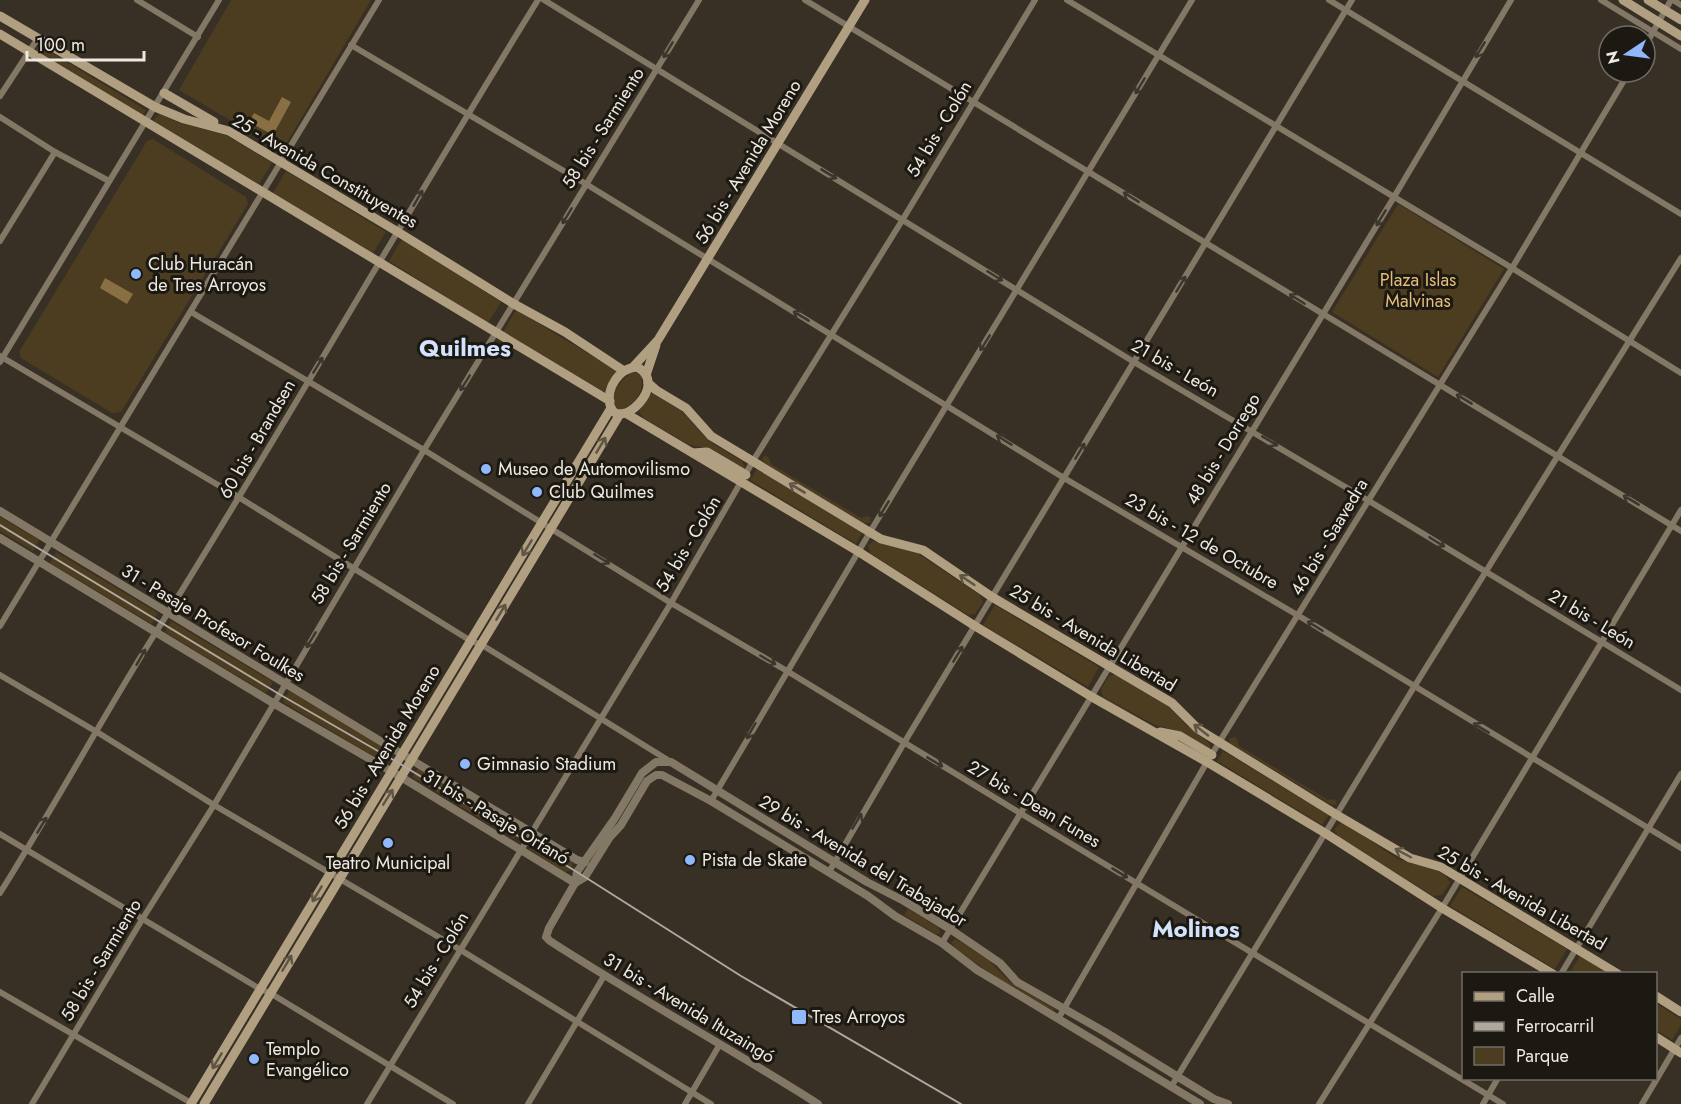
<svg xmlns="http://www.w3.org/2000/svg" width="1681" height="1104" font-family="Jost,sans-serif">
	<rect width="100%" height="100%" fill="#383024"/>
	<g fill="#4c3c20">
		<path d="M231,0h140l-89,151 -103,-61z"/>
		<path d="M39,45l107,65 -3,5 -107,-65z"/>
		<path d="M160,114l19,9 47,12 46,28 -13,21 -104,-62 -1,-3z"/>
		<path d="M153,139l93,58 2,7 -127,208 -9,1 -91,-55 -2,-6 128,-211z"/>
		<path d="M286,171l100,61 -13,21 -100,-60z"/>
		<path d="M1398,204l106,65 -66,108 -106,-65z"/>
		<path d="M402,239l99,63 -13,21 -99,-62z"/>
		<path d="M516,310l101,61 -13,21 -101,-60z"/>
		<path d="M631,373h6l4,3c4,16 -7,30 -22,34 -14,-10 1,-30 12,-37z"/>
		<path d="M652,393l30,18 20,23 10,9 30,18 3,6 -2,2 -36,-20 -19,-5 -45,-26 -4,-7z"/>
		<path d="M765,455l4,3 2,6 90,54 7,-2 3,2 -1,5h-6l-100,-60 -2,-4z"/>
		<path d="M757,469l105,64 -6,11 -106,-64z"/>
		<path d="M0,517l39,23 -6,11 -33,-20z"/>
		<path d="M873,541l44,12 63,42 3,7 -8,12 -7,1 -97,-61 -3,-8z"/>
		<path d="M56,552l102,61 -6,11 -102,-61z"/>
		<path d="M995,605l104,62 -11,20 -105,-62z"/>
		<path d="M171,621l102,61 -7,11 -101,-61z"/>
		<path d="M1112,675h4l52,30 18,20 22,17 3,5 -2,2 -36,-19 -18,-5 -52,-28 -2,-8 8,-13z"/>
		<path d="M289,691l102,61 -6,11 -102,-61z"/>
		<path d="M1234,737l3,2 2,7 89,54 7,-1 2,6h-5l-102,-62 -1,-4z"/>
		<path d="M1223,751l106,64 -7,10 -105,-64z"/>
		<path d="M419,767l101,62 -6,10 -102,-62z"/>
		<path d="M1340,823h4l54,36 40,12 8,5 4,7 -8,12 -9,1 -95,-60 -4,-6z"/>
		<path d="M536,839l37,24 -2,7 -6,2 -36,-23z"/>
		<path d="M1462,887l105,62 -12,20 -105,-63z"/>
		<path d="M908,909l31,19 1,5 -4,1 -32,-19z"/>
		<path d="M956,939l32,21 25,25 42,24 -1,2 -57,-33 -42,-30 -4,-6z"/>
		<path d="M1580,956l29,18h-40z"/>
		<path d="M1656,1003l25,16v6l-9,15 -16,-10z"/>
	</g>
	<g fill="#886f44">
		<path d="M282,97l9,5 -18,33 -24,-13 5,-9 15,8z"/>
		<path d="M105,278l28,16 -6,10 -27,-16z"/>
	</g>
	<g fill="none" stroke-linecap="round" stroke-linejoin="round">
		<g stroke="#837865" stroke-width="6">
			<path d="M137,0l61,37"/>
			<path d="M544,0l590,362 235,139 312,189"/>
			<path d="M805,0l876,531"/>
			<path d="M1067,0l445,268 169,105"/>
			<path d="M1329,0l352,214"/>
			<path d="M1601,0l80,49"/>
			<path d="M1673,0l8,5"/>
			<path d="M351,45l235,139 478,294 235,138 382,232"/>
			<path d="M1645,46l26,-46"/>
			<path d="M0,96l38,-58"/>
			<path d="M0,117l55,35 54,29"/>
			<path d="M0,241l55,-89"/>
			<path d="M191,312l233,138 247,153 116,68 233,142 483,291"/>
			<path d="M0,356l240,142 231,143 11,4 189,117"/>
			<path d="M0,362l219,-362"/>
			<path d="M0,626l379,-626"/>
			<path d="M0,675l97,57 117,73 245,144 252,155"/>
			<path d="M711,801l159,-269 322,-532"/>
			<path d="M0,834l260,155 10,4 183,111"/>
			<path d="M829,872l75,-129 448,-743"/>
			<path d="M0,893c54,-86 102,-175 156,-261 131,-209 252,-423 382,-632"/>
			<path d="M942,943l452,-746 117,-197"/>
			<path d="M1561,974l120,-200"/>
			<path d="M0,992l193,112"/>
			<path d="M1058,1019l149,-257 305,-494 117,-196"/>
			<path d="M1171,1087l243,-400 267,-429"/>
			<path d="M32,1104l111,-186 71,-113 210,-355 275,-450"/>
			<path d="M367,1104l304,-501 82,-142 150,-242 132,-219"/>
			<path d="M528,1104l76,-128"/>
			<path d="M685,1104l35,-60"/>
			<path d="M1319,1104l123,-196 239,-398"/>
			<path d="M1483,1104l15,-26"/>
			<path d="M1642,1104l39,-66"/>
		</g>
		<g stroke="#837865" stroke-width="8">
			<path d="M0,511l577,349 8,2"/>
			<path d="M0,538l273,165 128,74 174,106"/>
			<path d="M575,883l10,-6 25,-40 11,-12 26,-44 9,-6h6l49,26 157,95 27,20 47,27 35,27 223,134"/>
			<path d="M818,1104c-88,-56 -180,-106 -268,-163l-4,-4 3,-9 26,-45 2,-11 38,-54 27,-45 14,-11h15l196,120 37,19 46,28 50,34 17,19 88,50 109,67 14,5"/>
		</g>
		<g stroke="#b19f82" stroke-width="9">
			<path d="M1623,0l58,36"/>
			<path d="M1648,0l33,20"/>
			<path d="M0,16l155,91 29,12 45,12 169,101 116,72 51,28 59,39"/>
			<path d="M0,34l610,367"/>
			<path d="M164,93l50,29"/>
			<path d="M633,367l25,-27 207,-340"/>
			<path d="M637,367c34,18 -20,67 -27,38 -4,-17 9,-37 27,-38z"/>
			<path d="M646,375l10,-30"/>
			<path d="M648,383l8,7 30,18 25,28 170,103 42,11 69,47 180,106 26,26 139,86 73,43 31,9 177,107"/>
			<path d="M627,414l232,138 116,74 117,71 115,65 118,71 117,75 111,66"/>
			<path d="M693,453l14,-1 39,23"/>
			<path d="M1160,732l20,4 32,19"/>
			<path d="M1656,996l25,16"/>
			<path d="M1656,1037l25,16"/>
			<path d="M191,1104l420,-696"/>
			<path d="M204,1104l416,-690"/>
		</g>
		<path stroke="#aea89f" stroke-width="2" d="M0,525l279,169 118,68 180,110 164,104 220,128"/>
	</g>
	<defs><path id="oneway-shaft" d="M-6 0H5M1.5-3L5.5 0L1.5 3" fill="none" stroke-width="1.6" stroke-linecap="round" stroke-linejoin="round" transform="scale(1.5)"/></defs>
	<g stroke="#3b362c">
		<use href="#oneway-shaft" transform="translate(668 50) rotate(121)"/>
		<use href="#oneway-shaft" transform="translate(1480 50) rotate(121)"/>
		<use href="#oneway-shaft" transform="translate(1140 86) rotate(121)"/>
		<use href="#oneway-shaft" transform="translate(829 174) rotate(31)"/>
		<use href="#oneway-shaft" transform="translate(1131 197) rotate(-148)"/>
		<use href="#oneway-shaft" transform="translate(418 198) rotate(-60)"/>
		<use href="#oneway-shaft" transform="translate(567 216) rotate(121)"/>
		<use href="#oneway-shaft" transform="translate(1381 218) rotate(121)"/>
		<use href="#oneway-shaft" transform="translate(995 276) rotate(32)"/>
		<use href="#oneway-shaft" transform="translate(1181 284) rotate(-59)"/>
		<use href="#oneway-shaft" transform="translate(1297 299) rotate(-148)"/>
		<use href="#oneway-shaft" transform="translate(801 316) rotate(-149)"/>
		<use href="#oneway-shaft" transform="translate(985 343) rotate(122)"/>
		<use href="#oneway-shaft" transform="translate(318 365) rotate(-59)"/>
		<use href="#oneway-shaft" transform="translate(465 383) rotate(122)"/>
		<use href="#oneway-shaft" transform="translate(1464 399) rotate(-149)"/>
		<use href="#oneway-shaft" transform="translate(1004 440) rotate(-148)"/>
		<use href="#oneway-shaft" transform="translate(1270 441) rotate(31)"/>
		<use href="#oneway-shaft" transform="translate(1080 451) rotate(-59)"/>
		<use href="#oneway-shaft" transform="translate(1631 500) rotate(-149)"/>
		<use href="#oneway-shaft" transform="translate(884 509) rotate(121)"/>
		<use href="#oneway-shaft" transform="translate(1437 542) rotate(32)"/>
		<use href="#oneway-shaft" transform="translate(602 559) rotate(32)"/>
		<use href="#oneway-shaft" transform="translate(1315 626) rotate(-148)"/>
		<use href="#oneway-shaft" transform="translate(311 640) rotate(121)"/>
		<use href="#oneway-shaft" transform="translate(958 654) rotate(-59)"/>
		<use href="#oneway-shaft" transform="translate(141 657) rotate(-60)"/>
		<use href="#oneway-shaft" transform="translate(768 660) rotate(30)"/>
		<use href="#oneway-shaft" transform="translate(1481 728) rotate(-149)"/>
		<use href="#oneway-shaft" transform="translate(751 731) rotate(120)"/>
		<use href="#oneway-shaft" transform="translate(935 762) rotate(31)"/>
		<use href="#oneway-shaft" transform="translate(857 821) rotate(-59)"/>
		<use href="#oneway-shaft" transform="translate(42 825) rotate(-59)"/>
		<use href="#oneway-shaft" transform="translate(1120 873) rotate(31)"/>
	</g>
	<g stroke="#5f5545">
		<use href="#oneway-shaft" transform="translate(601 445) rotate(-59)"/>
		<use href="#oneway-shaft" transform="translate(797 488) rotate(-149)"/>
		<use href="#oneway-shaft" transform="translate(527 548) rotate(121)"/>
		<use href="#oneway-shaft" transform="translate(967 580) rotate(-146)"/>
		<use href="#oneway-shaft" transform="translate(501 612) rotate(-59)"/>
		<use href="#oneway-shaft" transform="translate(1201 730) rotate(-142)"/>
		<use href="#oneway-shaft" transform="translate(388 797) rotate(-58)"/>
		<use href="#oneway-shaft" transform="translate(1403 853) rotate(-152)"/>
		<use href="#oneway-shaft" transform="translate(317 894) rotate(121)"/>
		<use href="#oneway-shaft" transform="translate(287 963) rotate(-59)"/>
		<use href="#oneway-shaft" transform="translate(217 1061) rotate(121)"/>
	</g>
	<g fill="#8fb8fd" stroke="#1c1913" stroke-width="2">
		<circle cx="136" cy="274" r="6"/>
		<circle cx="486" cy="469" r="6"/>
		<circle cx="537" cy="492" r="6"/>
		<circle cx="465" cy="764" r="6"/>
		<circle cx="388" cy="843" r="6"/>
		<circle cx="690" cy="860" r="6"/>
		<rect x="791" y="1009" width="16" height="16" rx="3"/>
		<circle cx="254" cy="1059" r="6"/>
	</g>
	<g text-anchor="middle" stroke-width="6" stroke-linejoin="round" paint-order="stroke">
		<g font-size="18" fill="#eee9e1" stroke="#1c1913">
			<text transform="translate(603 128) rotate(-58)" y="6">58 bis - Sarmiento</text>
			<text transform="translate(939 129) rotate(-59)" y="6">54 bis - Colón</text>
			<text transform="translate(748 162) rotate(-59)" y="6">56 bis - Avenida Moreno</text>
			<text transform="translate(325 171) rotate(30)" y="6">25 - Avenida Constituyentes</text>
			<text transform="translate(1175 368) rotate(30)" y="6">21 bis - León</text>
			<text transform="translate(257 439) rotate(-60)" y="6">60 bis - Brandsen</text>
			<text transform="translate(1223 449) rotate(-59)" y="6">48 bis - Dorrego</text>
			<text transform="translate(1329 537) rotate(-59)" y="6">46 bis - Saavedra</text>
			<text transform="translate(1202 541) rotate(30)" y="6">23 bis - 12 de Octubre</text>
			<text transform="translate(351 543) rotate(-59)" y="6">58 bis - Sarmiento</text>
			<text transform="translate(688 544) rotate(-59)" y="6">54 bis - Colón</text>
			<text transform="translate(1592 619) rotate(31)" y="6">21 bis - León</text>
			<text transform="translate(213 623) rotate(31)" y="6">31 - Pasaje Profesor Foulkes</text>
			<text transform="translate(1093 638) rotate(31)" y="6">25 bis - Avenida Libertad</text>
			<text transform="translate(387 747) rotate(-59)" y="6">56 bis - Avenida Moreno</text>
			<text transform="translate(1034 804) rotate(31)" y="6">27 bis - Dean Funes</text>
			<text transform="translate(496 817) rotate(31)" y="6">31 bis - Pasaje Orfanó</text>
			<text transform="translate(863 861) rotate(31)" y="6">29 bis - Avenida del Trabajador</text>
			<text transform="translate(1522 898) rotate(30)" y="6">25 bis - Avenida Libertad</text>
			<text transform="translate(101 960) rotate(-59)" y="6">58 bis - Sarmiento</text>
			<text transform="translate(436 960) rotate(-59)" y="6">54 bis - Colón</text>
			<text transform="translate(689 1008) rotate(31)" y="6">31 bis - Avenida Ituzaingó</text>
		</g>
		<g font-size="18" fill="#eee9e1" stroke="#1c1913" text-anchor="start">
			<text x="148" y="270">Club Huracán<tspan x="148" dy="21">de Tres Arroyos</tspan></text>
			<text x="498" y="475">Museo de Automovilismo</text>
			<text x="549" y="498">Club Quilmes</text>
			<text x="477" y="770">Gimnasio Stadium</text>
			<text x="702" y="866">Pista de Skate</text>
			<text x="388" y="869" text-anchor="middle">Teatro Municipal</text>
			<text x="812" y="1023">Tres Arroyos</text>
			<text x="266" y="1055">Templo<tspan x="266" dy="21">Evangélico</tspan></text>
		</g>
		<g font-size="18" fill="#e5bd79" stroke="#1c1913">
			<text x="1418" y="286">Plaza Islas<tspan x="1418" dy="21">Malvinas</tspan></text>
		</g>
		<g font-size="24" font-weight="bold" fill="#d3e3fe" stroke="#1c1913">
			<text x="465" y="356">Quilmes</text>
			<text x="1196" y="937">Molinos</text>
		</g>
	</g>
	<rect x="1462" y="972" width="195" height="108" fill="#1c1913" stroke="#706c65" stroke-width="1.5"/>
	<rect x="1474" y="992" width="30" height="9" fill="#b19f82" stroke="#706c65" stroke-width="1.5"/>
	<text x="1516" y="1002" font-size="18" fill="#eee9e1">Calle</text>
	<rect x="1474" y="1022" width="30" height="9" fill="#aea89f" stroke="#706c65" stroke-width="1.5"/>
	<text x="1516" y="1032" font-size="18" fill="#eee9e1">Ferrocarril</text>
	<rect x="1474" y="1047" width="30" height="18" fill="#4c3c20" stroke="#706c65" stroke-width="1.5"/>
	<text x="1516" y="1062" font-size="18" fill="#eee9e1">Parque</text>
	<g transform="translate(1627 54) rotate(257)"><circle r="28" fill="#1c1913" stroke="#706c65" stroke-width="1.5"/>
	<path d="M0-4.5L10 22L0 15L-10 22Z" fill="#8fb8fd"/>
	<text y="-9" font-size="16" font-weight="bold" text-anchor="middle" fill="#eee9e1">N</text>
	</g>
	<path d="M27 51v9h117v-9" fill="none" stroke="#eee9e1" stroke-width="3"/>
	<text x="36" y="51" font-size="18" fill="#eee9e1" stroke="#1c1913" stroke-width="4.5" paint-order="stroke">100 m</text>
</svg>
